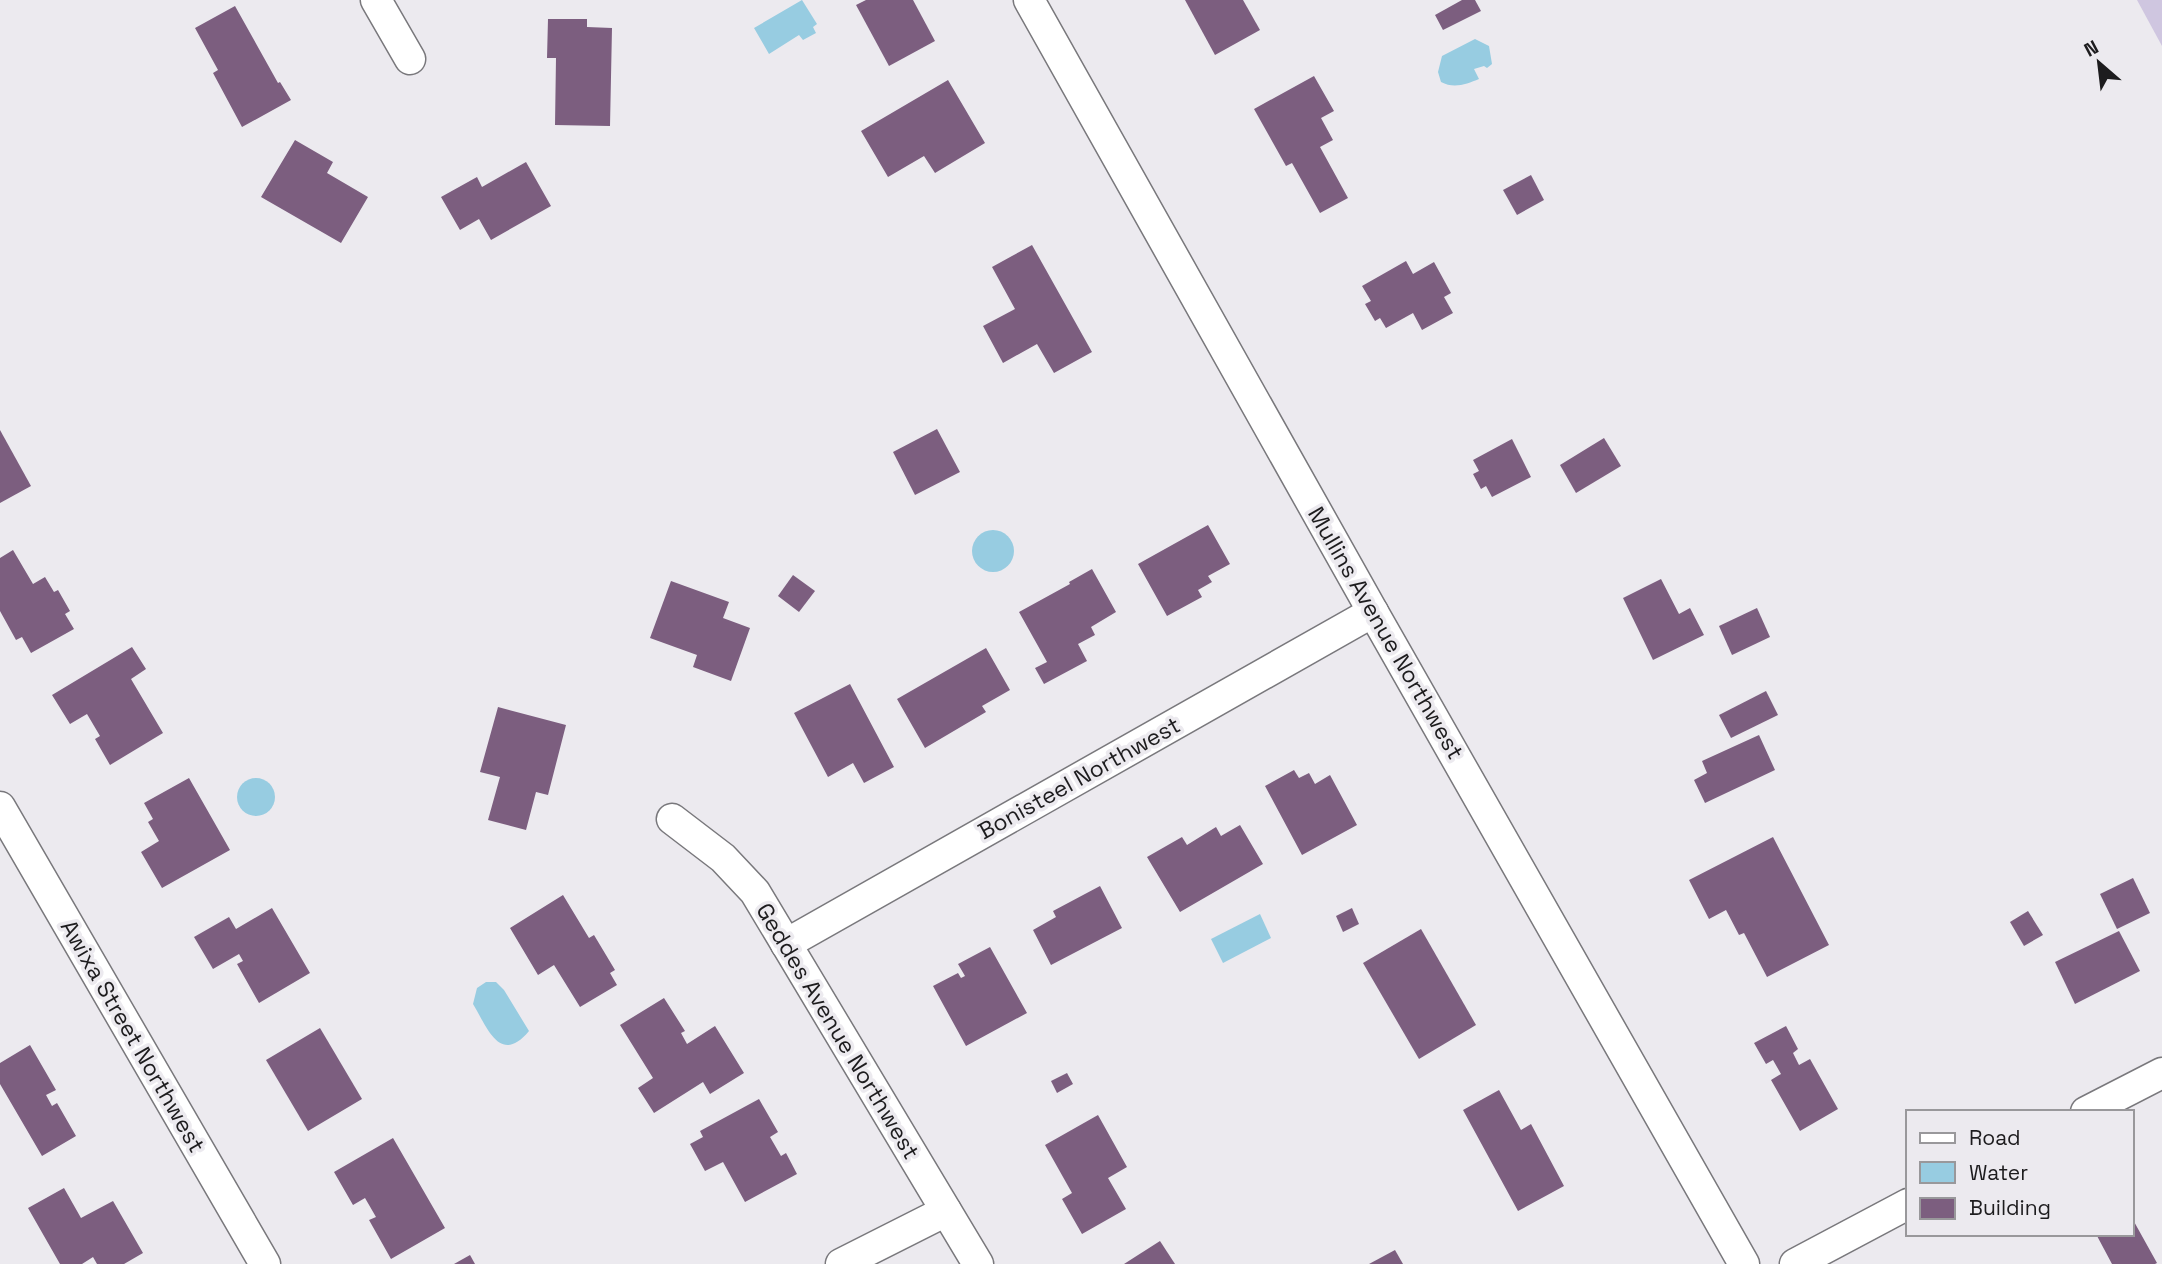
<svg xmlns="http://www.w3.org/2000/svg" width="2162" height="1264" font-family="'Space Grotesk',sans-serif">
	<rect width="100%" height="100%" fill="#eceaef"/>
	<path fill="#cfc6e0" d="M2137,0h25v46z"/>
	<g fill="#97cce1">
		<path d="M802,0l15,24 -4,3 3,6 -13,7 -4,-5 -30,19 -15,-26z"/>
		<path d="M1475,39l14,7 3,18 -5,4 -3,-2 -10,3 5,10c-12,5 -25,10 -38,3l-3,-10 4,-16z"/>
		<circle cx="993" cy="551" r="21"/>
		<circle cx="256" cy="797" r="19"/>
		<path d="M1260,914l11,24 -48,25 -12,-24z"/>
		<path d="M486,982h10l8,8 25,41c-29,35 -42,-4 -56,-27l4,-16z"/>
	</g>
	<g fill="#7c5e7f">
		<path d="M866,0h47l22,41 -46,25 -33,-61z"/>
		<path d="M1185,0h58l17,30 -45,25z"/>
		<path d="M1462,0h13l6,11 -38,19 -8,-15z"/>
		<path d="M235,6l43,77 2,-1 11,18 -49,27 -29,-54 5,-3 -23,-42z"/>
		<path d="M548,19h39v8l25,1 -2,98 -55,-1 1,-67h-9z"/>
		<path d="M1314,76l20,35 -13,7 12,22 -13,7 28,51 -28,15 -28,-50 -6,3 -32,-57z"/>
		<path d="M948,80l37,63 -50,30 -11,-17 -36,21 -27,-46z"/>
		<path d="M295,140l38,22 -6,11 41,24 -27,46 -80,-46z"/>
		<path d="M526,162l25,44 -60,34 -12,-21 -19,11 -19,-33 36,-20 5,10z"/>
		<path d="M1531,175l13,25 -27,15 -14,-25z"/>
		<path d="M1032,245l60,107 -38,21 -17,-29 -34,19 -20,-37 32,-17 -23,-42z"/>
		<path d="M1406,261l7,13 21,-12 17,31 -7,4 9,16 -31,17 -9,-17 -27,15 -6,-10 -5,3 -10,-17 6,-3 -9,-15z"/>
		<path d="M937,429l23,43 -45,23 -22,-43z"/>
		<path d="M0,430l31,56 -31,17z"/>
		<path d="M1604,438l17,28 -45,27 -16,-28z"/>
		<path d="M1512,439l19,38 -39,20 -6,-11 -5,3 -8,-15 6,-3 -6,-11z"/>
		<path d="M1208,525l22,39 -22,12 4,6 -14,8 4,7 -35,19 -29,-52z"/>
		<path d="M13,550l20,34 12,-7 9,15 4,-2 12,21 -5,3 9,15 -43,24 -9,-16 -6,3 -16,-29v-53z"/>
		<path d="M1092,569l24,43 -25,15 4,8 -17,9 9,17 -43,23 -9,-16 12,-6 -28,-50 51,-28 -1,-2z"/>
		<path d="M793,575l22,16 -16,21 -21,-16z"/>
		<path d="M1661,579l18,35 11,-6 14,27 -51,25 -30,-62z"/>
		<path d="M671,581l58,21 -6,16 27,10 -19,53 -38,-14 4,-12 -47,-17z"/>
		<path d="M1757,608l13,29 -38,18 -13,-29z"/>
		<path d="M132,647l14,22 -15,10 32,54 -53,32 -15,-26 5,-3 -13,-22 -17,10 -18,-29z"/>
		<path d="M986,648l24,42 -28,16 4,6 -61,36 -28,-49z"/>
		<path d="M850,684l44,83 -30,16 -11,-20 -25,14 -34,-64z"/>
		<path d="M1766,691l12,24 -47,23 -12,-23z"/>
		<path d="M498,707l68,18 -18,70 -12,-3 -10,38 -38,-10 12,-43 -20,-5z"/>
		<path d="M1759,735l16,35 -70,33 -11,-23 13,-7 -5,-12z"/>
		<path d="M1294,770l5,8 10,-5 6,11 15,-9 27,50 -55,30 -37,-69z"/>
		<path d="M189,778l41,72 -68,38 -21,-36 18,-11 -11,-19 5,-3 -9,-16z"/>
		<path d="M1240,825l23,39 -83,48 -33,-55 35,-20 5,8 29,-18 5,9z"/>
		<path d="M1773,837l56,108 -62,32 -23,-44 -5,2 -13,-25 -17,9 -20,-39z"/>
		<path d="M2133,878l17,35 -33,16 -17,-35z"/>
		<path d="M1100,886l22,42 -71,37 -18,-35 23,-13 -3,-6z"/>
		<path d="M563,895l26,43 5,-3 21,35 -5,3 7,12 -37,22 -26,-42 -16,10 -28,-47z"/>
		<path d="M272,908l38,65 -51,30 -22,-39 6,-3 -4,-7 -26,15 -19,-32 35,-20 7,12z"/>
		<path d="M1352,908l7,16 -16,8 -7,-16z"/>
		<path d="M2028,911l15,24 -19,11 -14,-24z"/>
		<path d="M1421,929l55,96 -57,34 -56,-96z"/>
		<path d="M2119,931l21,40 -65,33 -20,-42z"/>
		<path d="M990,947l37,66 -61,33 -33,-60 25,-13 3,5 4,-2 -7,-12z"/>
		<path d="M664,998l21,33 -4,2 6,11 28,-18 29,47 -34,21 -7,-12 -49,31 -16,-25 15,-10 -33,-53z"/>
		<path d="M1786,1026l12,23 -5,4 6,12 11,-6 28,50 -38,22 -29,-51 10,-6 -8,-14 -7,4 -12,-21z"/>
		<path d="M320,1028l42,71 -54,32 -42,-71z"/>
		<path d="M30,1045l26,45 -10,5 6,11 5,-3 19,33 -34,20 -42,-72v-21z"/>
		<path d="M1067,1073l6,11 -16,9 -6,-12z"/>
		<path d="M1499,1090l22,40 10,-6 33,62 -46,25 -55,-101z"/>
		<path d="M759,1099l19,33 -8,5 11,19 5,-3 11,21 -52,28 -22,-40 -18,9 -15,-27 13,-7 -3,-6z"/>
		<path d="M1098,1115l29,52 -19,11 18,31 -44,25 -20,-35 10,-6 -27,-48z"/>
		<path d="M393,1138l52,90 -54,31 -22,-39 7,-3 -11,-19 -12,7 -19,-33z"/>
		<path d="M64,1188l17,30 32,-17 30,52 -19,11h-27l-4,-7 -11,7h-22l-32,-56z"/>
		<path d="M2132,1218l25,45 -2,1h-43l-16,-30h36z"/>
		<path d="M1160,1241l15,23h-51z"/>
		<path d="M1395,1250l8,14h-34z"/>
		<path d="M470,1255l5,9h-21z"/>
	</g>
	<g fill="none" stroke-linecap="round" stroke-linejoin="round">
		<g stroke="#79787c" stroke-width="33">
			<g id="street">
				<path d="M376,0l34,59"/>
				<path d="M1029,0l344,612 371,652"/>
				<path d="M0,807l265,457"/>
				<path d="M672,819l51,39 32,34 223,372"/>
				<path d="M786,944l587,-332"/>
				<path d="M2086,1112l76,-39"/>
				<path d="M841,1264l105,-53"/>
				<path d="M1795,1264l113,-60"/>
			</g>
		</g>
		<use href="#street" stroke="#fff" stroke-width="30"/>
	</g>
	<g text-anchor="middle" stroke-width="7" stroke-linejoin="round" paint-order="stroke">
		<g font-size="23" fill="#1d1c1e" stroke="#eceaef">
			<text transform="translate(1386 633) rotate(60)" y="8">Mullins Avenue Northwest</text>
			<text transform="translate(1079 778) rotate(-29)" y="8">Bonisteel Northwest</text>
			<text transform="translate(838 1031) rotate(59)" y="8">Geddes Avenue Northwest</text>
			<text transform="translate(133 1036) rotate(60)" y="8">Awixa Street Northwest</text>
		</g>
	</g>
	<rect x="1906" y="1110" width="228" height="126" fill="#eceaef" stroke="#99989b" stroke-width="2"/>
	<rect x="1920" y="1133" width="35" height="10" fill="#ffffff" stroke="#99989b" stroke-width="2"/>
	<text x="1969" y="1145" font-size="21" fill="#1d1c1e">Road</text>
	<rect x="1920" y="1162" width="35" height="21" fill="#97cce1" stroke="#99989b" stroke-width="2"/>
	<text x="1969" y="1180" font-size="21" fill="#1d1c1e">Water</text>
	<rect x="1920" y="1198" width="35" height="21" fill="#7c5e7f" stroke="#99989b" stroke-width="2"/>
	<text x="1969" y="1215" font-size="21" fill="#1d1c1e">Building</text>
	<g transform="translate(2099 63) rotate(332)" stroke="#eceaef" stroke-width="5" paint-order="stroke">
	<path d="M0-5L12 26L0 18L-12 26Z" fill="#1d1c1e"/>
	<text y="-10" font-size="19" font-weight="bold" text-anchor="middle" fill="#1d1c1e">N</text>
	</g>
</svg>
